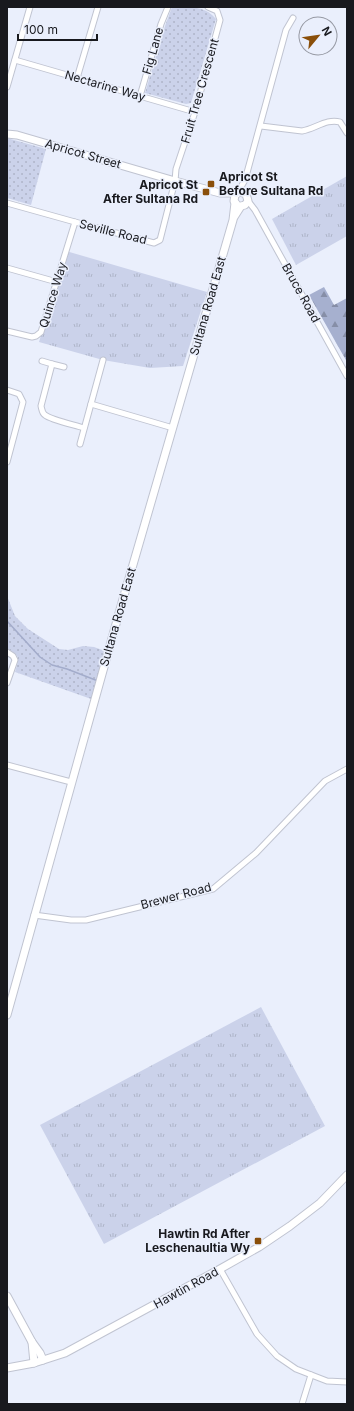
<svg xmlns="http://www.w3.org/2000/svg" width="354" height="1411" font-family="Inter,sans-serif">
	<defs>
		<pattern id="grass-tufts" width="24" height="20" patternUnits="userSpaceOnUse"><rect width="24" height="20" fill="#cbd2ea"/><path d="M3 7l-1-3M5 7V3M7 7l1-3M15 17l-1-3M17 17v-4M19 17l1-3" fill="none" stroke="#aeb4c8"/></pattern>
		<pattern id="forest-firs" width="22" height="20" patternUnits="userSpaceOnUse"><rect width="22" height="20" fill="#a6b0cf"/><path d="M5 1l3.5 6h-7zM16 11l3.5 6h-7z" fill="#868ea7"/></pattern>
		<pattern id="park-dots" width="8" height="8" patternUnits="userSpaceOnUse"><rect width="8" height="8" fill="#cbd2ea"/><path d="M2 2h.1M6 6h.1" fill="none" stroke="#aeb4c8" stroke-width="1.8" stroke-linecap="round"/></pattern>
	</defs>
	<rect width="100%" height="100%" fill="#eaeffc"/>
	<g fill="url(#grass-tufts)">
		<path d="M347,176v60l-51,29 -24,-46z"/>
		<path d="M66,251l141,41 -24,74 -33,2 -47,-8 -64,-18z"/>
		<path d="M261,1007l64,119 -221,118 -64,-119z"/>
	</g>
	<path fill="url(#forest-firs)" d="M324,287l10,18 13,-7v64l-38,-67z"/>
	<g fill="url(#park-dots)">
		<path d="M172,7c17,0 33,-2 44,12l-25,84 -5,1 -41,-11 20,-67z"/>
		<path d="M7,138l39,11 -15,56 -24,-7z"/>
		<path d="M7,596l8,20 13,13 31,20 9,1 15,-4 11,1 14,5 -14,48 -79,-28c5,-15 5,-16 -8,-24z"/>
	</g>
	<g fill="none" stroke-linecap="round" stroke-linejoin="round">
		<path stroke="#a3accb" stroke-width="1.5" d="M7,621l33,36 12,8 15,4 31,12"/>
		<g stroke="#c0c4d1" stroke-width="7">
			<g id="street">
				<path d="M15,60l180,52"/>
				<path d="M77,78l21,-71"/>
				<path d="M7,87l23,-80"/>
				<path d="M140,96l21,-72 7,-17"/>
				<path d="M261,126l41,5c13,-2 25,-13 38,-9l7,11"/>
				<path d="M238,192l7,-12 41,-150 7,-12"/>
				<path d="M248,201l7,9 92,166"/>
				<path d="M7,203l68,19 79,21 6,-3 15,-59 1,-12 19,-57 25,-92 -3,-9 -9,-4"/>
				<path d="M7,268l50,14"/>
				<path d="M7,331l25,6 4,-1 5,-4 34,-110"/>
				<path d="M42,361l10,3"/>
				<path d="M64,367l-12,-3 -11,42c1,4 1,7 4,9 6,5 30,10 39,13"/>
				<path d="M7,390l12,4 4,8 -16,60"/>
				<path d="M91,404l82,24"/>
				<path d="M80,444l23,-84"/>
				<path d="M7,652l6,4 2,4 -8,23"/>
				<path d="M7,765l64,17"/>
				<path d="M34,915l37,5h15l127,-31 43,-36 69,-72 22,-12"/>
				<path d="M220,1269l37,65 20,22 19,13 31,12 20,1"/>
				<path d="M302,1404l9,-29"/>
			</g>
		</g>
		<g stroke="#c0c4d1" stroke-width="9">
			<g id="secondary">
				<path d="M7,134l10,1 158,46 45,12h16"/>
				<path d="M234,217l7,-11 4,-1 3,-4 -2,-7 -6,-2 -5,3 -1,6 4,5h3"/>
				<path d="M7,1015l114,-409 112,-386 2,-17"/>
				<path d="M7,1296l25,46 8,11 3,7"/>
				<path d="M32,1342l2,21"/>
				<path d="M7,1368l27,-5 31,-10 155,-84 39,-22 31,-21 30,-23 27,-28"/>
			</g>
		</g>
		<use href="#street" stroke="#fff" stroke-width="5"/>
		<use href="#secondary" stroke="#fff" stroke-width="7"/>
	</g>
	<g fill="#8a4f0a" stroke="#eaeffc" stroke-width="1.5">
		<rect x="207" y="180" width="8" height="8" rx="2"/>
		<rect x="202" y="188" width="8" height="8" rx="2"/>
		<rect x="254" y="1237" width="8" height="8" rx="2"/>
	</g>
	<g text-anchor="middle" stroke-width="3" stroke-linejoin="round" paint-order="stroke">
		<g font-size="12" fill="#18191e" stroke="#eaeffc">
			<text transform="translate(153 51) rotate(-74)" y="4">Fig Lane</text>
			<text transform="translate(105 86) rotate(16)" y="4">Nectarine Way</text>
			<text transform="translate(200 91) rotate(-74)" y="4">Fruit Tree Crescent</text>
			<text transform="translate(83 154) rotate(16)" y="4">Apricot Street</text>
			<text transform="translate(113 232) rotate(14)" y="4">Seville Road</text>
			<text transform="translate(301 293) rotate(61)" y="4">Bruce Road</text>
			<text transform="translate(53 295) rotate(-73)" y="4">Quince Way</text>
			<text transform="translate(208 306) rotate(-74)" y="4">Sultana Road East</text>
			<text transform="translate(118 617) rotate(-74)" y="4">Sultana Road East</text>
			<text transform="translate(176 896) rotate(-15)" y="4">Brewer Road</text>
			<text transform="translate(186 1288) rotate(-29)" y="4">Hawtin Road</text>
		</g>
		<g font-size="12" font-weight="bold" fill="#18191e" stroke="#eaeffc" text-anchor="end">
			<text x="219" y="181" text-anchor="start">Apricot St<tspan x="219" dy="14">Before Sultana Rd</tspan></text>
			<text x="198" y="189">Apricot St<tspan x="198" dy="14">After Sultana Rd</tspan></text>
			<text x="250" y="1238">Hawtin Rd After<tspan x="250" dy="14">Leschenaultia Wy</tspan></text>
		</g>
	</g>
	<rect width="354" height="1411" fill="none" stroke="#18191e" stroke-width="16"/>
	<g transform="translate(318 36) rotate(61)"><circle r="19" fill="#eaeffc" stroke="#9699a3"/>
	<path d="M0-3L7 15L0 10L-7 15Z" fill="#8a4f0a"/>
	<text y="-6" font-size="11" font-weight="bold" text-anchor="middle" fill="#18191e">N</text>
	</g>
	<path d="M18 34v6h79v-6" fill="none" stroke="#18191e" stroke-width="2"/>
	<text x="24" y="34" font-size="12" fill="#18191e" stroke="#eaeffc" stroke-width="3" paint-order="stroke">100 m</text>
</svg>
